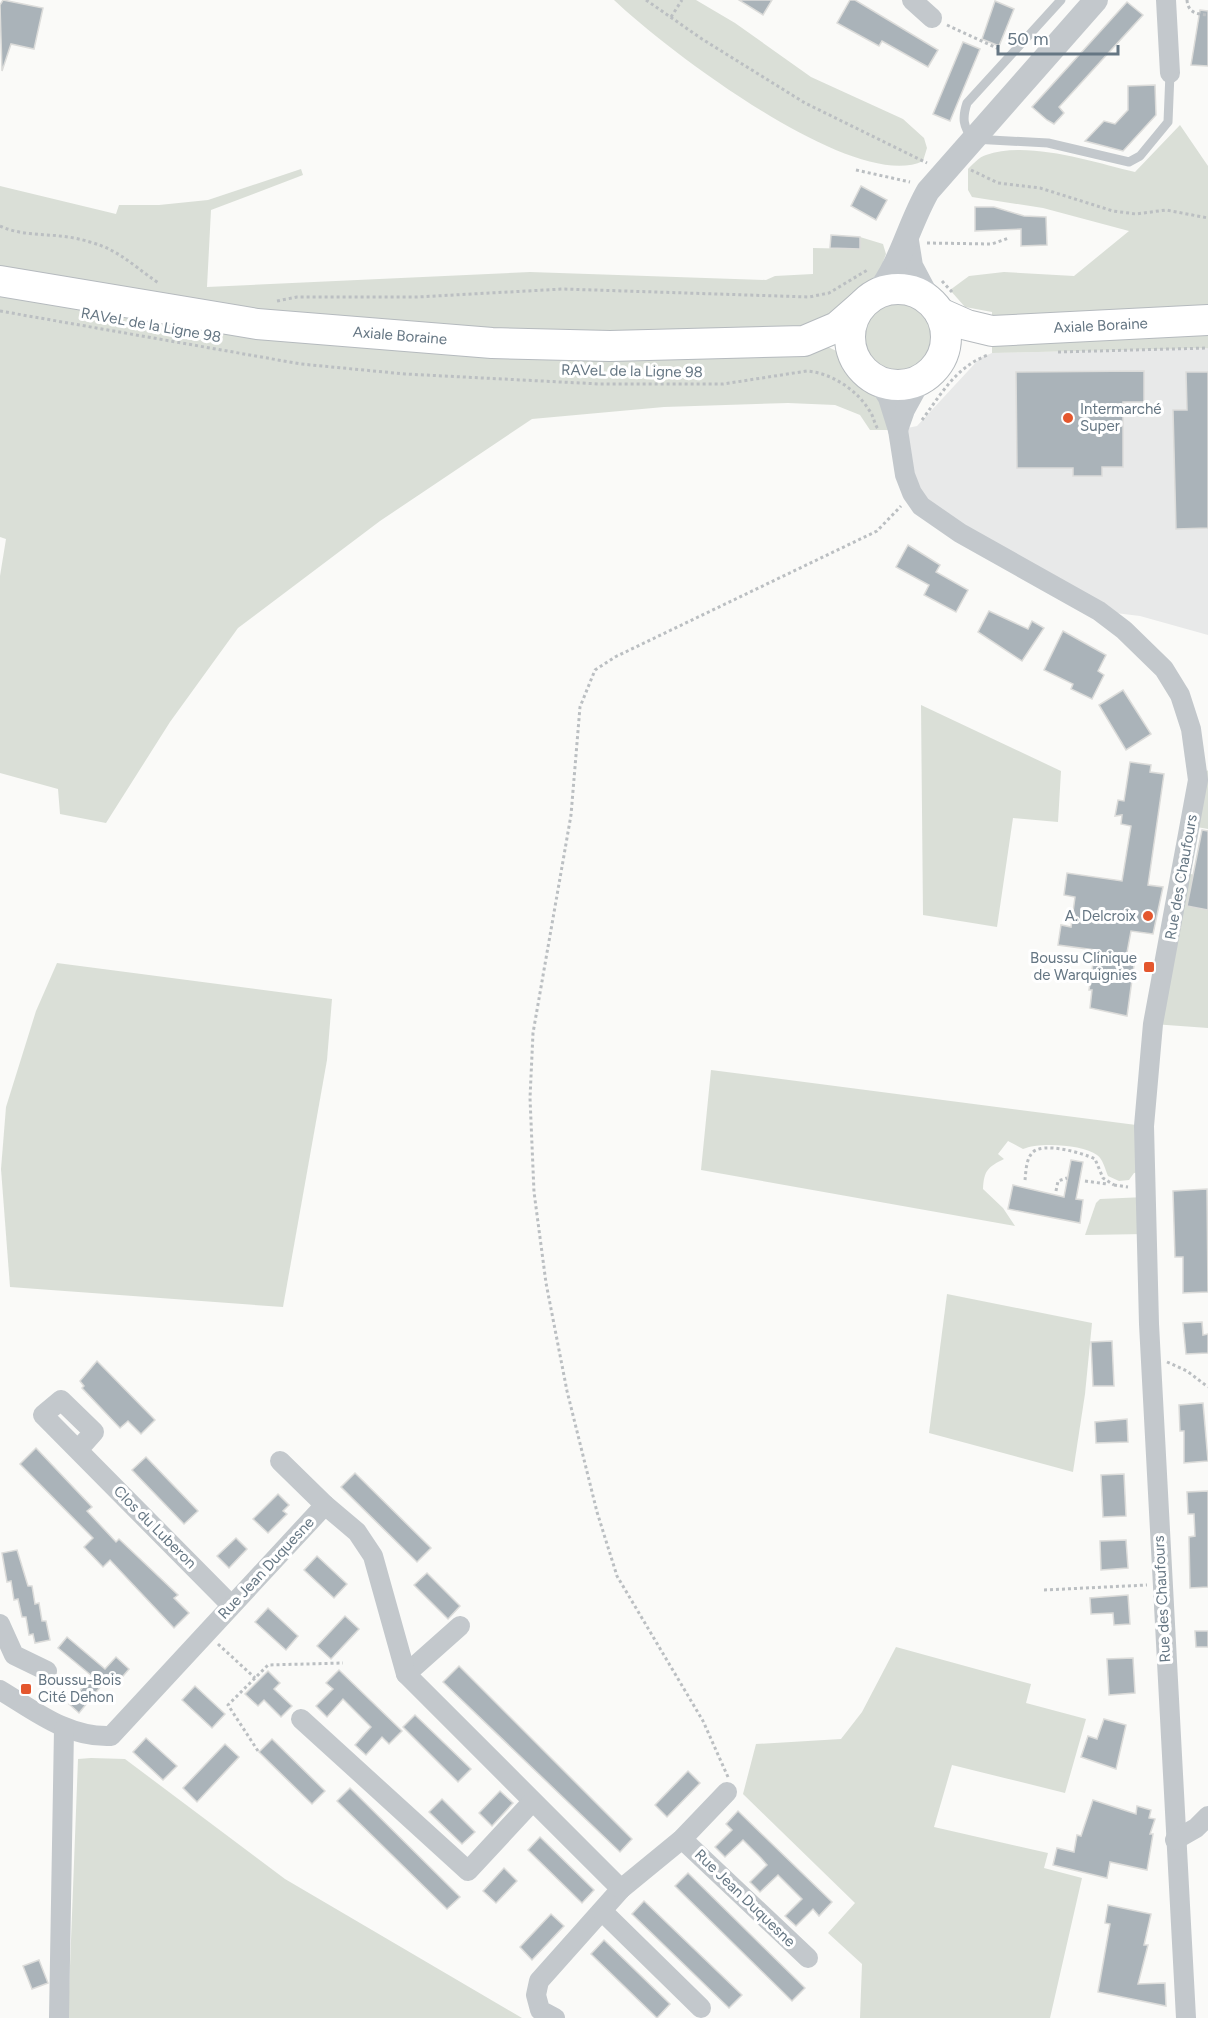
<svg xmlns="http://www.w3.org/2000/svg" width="1208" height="2018" font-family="Figtree,sans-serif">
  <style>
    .built { fill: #e8e9e9 }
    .green { fill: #dadfd7 }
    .building { fill: #aab3b9; stroke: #dcdcda; stroke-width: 1.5 }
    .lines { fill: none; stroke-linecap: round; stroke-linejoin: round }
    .primary-casing { stroke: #b5babe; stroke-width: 32 }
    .path { stroke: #bbbfc2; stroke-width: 3; stroke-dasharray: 3 3; stroke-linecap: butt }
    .service { stroke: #c3c8cc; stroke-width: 9 }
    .minor { stroke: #c3c8cc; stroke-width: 20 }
    .tertiary { stroke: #c3c8cc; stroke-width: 24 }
    .primary { stroke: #fff; stroke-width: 30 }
    .poi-dot { fill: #e4572e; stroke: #fff; stroke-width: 2 }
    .labels { text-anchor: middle; stroke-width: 6; stroke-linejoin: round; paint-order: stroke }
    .street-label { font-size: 15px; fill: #657683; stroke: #fff }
    .poi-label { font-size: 15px; fill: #657683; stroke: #fff; text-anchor: start }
  </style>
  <rect width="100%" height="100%" fill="#fafaf8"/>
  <polygon class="built" points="1208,348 1208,635 1140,616 1099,611 921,506 898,430 917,426 980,358 992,353"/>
  <g class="green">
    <path d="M614 0H696L735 23 811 77 903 119 924 138 927 148 923 161C855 194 664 48 614 0Z"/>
    <path d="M1180 125 1208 166V348L992 353V312L965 307 950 290 969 276 1004 272 1074 276 1129 231 1043 208 972 197 968 190V169C973 164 979 157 986 155 1028 140 1093 162 1135 172Z"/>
    <path d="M301 169 303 175 211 210 207 287 530 272 766 280 775 276 813 274V248L859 249 860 237 883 244 886 254 883 262 902 255 828 347C873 367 879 387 898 430H870L860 415 835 405 788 403 664 407 532 419 380 521 238 628 170 722 106 823 60 814 58 789 0 773V576L6 539 0 537V186L116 214 119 205H159L208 200Z"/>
    <circle cx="900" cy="337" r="36"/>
    <polygon points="921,705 1061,771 1058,822 1013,818 997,927 923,915"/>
    <polygon points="1208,770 1208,829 1191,826 1198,780"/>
    <polygon points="1182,872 1208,878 1208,1028 1153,1024"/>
    <polygon points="57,963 332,999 327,1060 283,1307 10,1287 1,1169 6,1107 36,1011"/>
    <path d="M711 1070 1144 1126V1172L1134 1173 1129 1180 1119 1181 1108 1176C1105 1169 1103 1159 1097 1155 1083 1144 1038 1142 1023 1149L1008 1141 998 1154 1004 1159C988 1167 984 1170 983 1189L1003 1208 1015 1226 701 1170Z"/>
    <polygon points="1145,1197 1146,1234 1085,1235 1096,1203 1100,1199"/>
    <polygon points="947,1294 1092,1323 1085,1394 1073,1472 929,1433"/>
    <polygon points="896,1647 1031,1684 1026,1703 1086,1719 1065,1793 952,1765 934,1827 1048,1853 1044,1868 1082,1878 1050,2018 860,2018 862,1964 828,1933 855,1903 743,1794 756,1744 841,1739 862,1712"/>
    <polygon points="91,1758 125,1759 285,1879 522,2018 68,2018 78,1759"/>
  </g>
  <g class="building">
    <polygon points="3,0 43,8 34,49 11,44 2,71 0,5"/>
    <polygon points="739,0 772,0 763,15"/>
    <polygon points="850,0 855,0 938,50 928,67 882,41 879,46 837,23"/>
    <polygon points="995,1 1014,9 999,46 982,39"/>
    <polygon points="1127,2 1143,15 1059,107 1064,113 1054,124 1047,120 1032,107"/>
    <polygon points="1200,10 1208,11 1208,66 1191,65"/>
    <polygon points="963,42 980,49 950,121 933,114"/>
    <polygon points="1155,85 1156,115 1123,151 1085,141 1104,121 1115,124 1128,110 1128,86"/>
    <polygon points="861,186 887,200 876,220 851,206"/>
    <polygon points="975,207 994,207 1024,216 1046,217 1047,245 1021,246 1021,229 975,231"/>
    <polygon points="831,235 860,237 860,249 830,248"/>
    <polygon points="1144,371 1144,402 1123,402 1123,467 1102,467 1102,476 1073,476 1073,468 1017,468 1016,372"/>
    <polygon points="1186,372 1208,372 1208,528 1176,529 1173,410 1187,410"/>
    <polygon points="908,545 940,565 936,572 968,590 956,612 924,595 929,585 896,567"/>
    <polygon points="989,611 1028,629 1032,621 1044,628 1022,661 978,632"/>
    <polygon points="1063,631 1106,655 1098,671 1104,675 1092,699 1071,689 1073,684 1044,670"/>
    <polygon points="1123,690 1151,734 1126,750 1099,705"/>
    <polygon points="1130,762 1151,765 1150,772 1164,774 1148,885 1163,887 1153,934 1131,931 1125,963 1134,965 1127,1016 1090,1008 1092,990 1089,990 1095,950 1058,945 1061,925 1071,927 1075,897 1064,895 1067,873 1122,881 1131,826 1121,824 1122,815 1115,816 1118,800 1124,801"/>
    <polygon points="1202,830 1208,831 1208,910 1187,906"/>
    <polygon points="1071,1160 1083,1162 1076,1199 1083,1200 1080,1223 1008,1209 1013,1185 1064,1197"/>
    <polygon points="1207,1189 1208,1292 1183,1293 1183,1257 1175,1257 1173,1191"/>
    <polygon points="1202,1322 1203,1335 1208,1334 1208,1353 1186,1354 1183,1323"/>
    <polygon points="1112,1341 1114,1386 1093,1386 1091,1342"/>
    <polygon points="97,1361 155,1420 141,1434 128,1421 120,1428 82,1388 84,1386 80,1381"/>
    <polygon points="1203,1403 1208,1461 1184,1463 1184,1431 1180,1431 1179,1405"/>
    <polygon points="1127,1419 1128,1442 1096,1443 1095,1422"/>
    <polygon points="36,1448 92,1507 87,1511 116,1542 119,1539 178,1595 174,1598 189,1613 174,1628 110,1560 103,1567 84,1547 93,1538 20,1464"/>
    <polygon points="146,1457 198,1511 184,1524 132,1470"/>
    <polygon points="355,1473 431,1548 417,1562 341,1487"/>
    <polygon points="1124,1474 1126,1516 1103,1517 1101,1475"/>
    <polygon points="1208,1491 1208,1587 1190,1588 1189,1537 1195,1536 1194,1514 1188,1514 1187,1492"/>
    <polygon points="278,1494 289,1505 283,1511 287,1514 268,1533 253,1519"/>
    <polygon points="236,1538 247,1549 229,1568 217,1556"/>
    <polygon points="1126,1540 1128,1568 1101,1570 1100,1541"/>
    <polygon points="17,1550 28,1586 32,1586 35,1604 39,1603 42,1621 46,1621 50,1640 35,1643 33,1634 29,1635 26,1617 22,1617 18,1599 14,1600 11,1581 7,1582 2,1553"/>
    <polygon points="317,1556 347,1584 334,1598 304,1570"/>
    <polygon points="427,1573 460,1606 448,1619 414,1585"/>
    <polygon points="1128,1595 1130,1624 1114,1625 1113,1613 1091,1614 1090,1598"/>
    <polygon points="268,1608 298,1636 286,1650 255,1622"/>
    <polygon points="345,1616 359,1629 331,1659 317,1646"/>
    <polygon points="1195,1631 1208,1631 1208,1647 1196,1647"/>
    <polygon points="67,1637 105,1669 116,1657 129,1669 118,1682 110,1675 79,1713 69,1704 92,1676 58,1648"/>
    <polygon points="1133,1658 1135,1693 1109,1695 1107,1659"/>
    <polygon points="459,1666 632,1839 620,1852 443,1682"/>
    <polygon points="339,1670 402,1731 389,1744 382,1737 366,1755 355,1745 371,1727 343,1699 327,1717 316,1706 333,1689 326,1683"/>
    <polygon points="268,1671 280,1683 274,1689 292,1706 281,1717 264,1700 258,1706 245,1694"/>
    <polygon points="195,1686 225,1714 212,1728 182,1700"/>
    <polygon points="415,1715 471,1769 458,1782 403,1727"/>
    <polygon points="1104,1719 1126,1725 1116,1769 1081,1757 1088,1736 1097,1739"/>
    <polygon points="146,1738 177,1766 163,1780 133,1752"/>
    <polygon points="272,1739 325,1791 312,1804 259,1752"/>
    <polygon points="225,1744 239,1757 197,1802 183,1788"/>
    <polygon points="688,1771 700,1783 667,1817 655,1805"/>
    <polygon points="350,1788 460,1897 447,1909 337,1801"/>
    <polygon points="500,1791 513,1803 492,1826 479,1813"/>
    <polygon points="442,1799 475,1832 462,1844 429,1812"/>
    <polygon points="1093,1800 1136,1814 1137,1806 1151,1810 1149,1818 1155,1819 1150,1834 1153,1834 1147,1870 1110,1862 1107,1878 1053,1865 1057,1848 1074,1852 1077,1835 1081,1836"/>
    <polygon points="738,1811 832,1902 819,1916 813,1909 796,1926 785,1916 802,1899 778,1875 760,1892 750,1882 767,1865 761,1858 743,1840 725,1857 715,1847 732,1830 726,1824"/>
    <polygon points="540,1837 594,1890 582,1903 528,1850"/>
    <polygon points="504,1868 517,1881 496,1903 483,1891"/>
    <polygon points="688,1873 805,1988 792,2001 675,1886"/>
    <polygon points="644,1901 742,1995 729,2008 632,1914"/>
    <polygon points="1108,1905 1151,1914 1144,1945 1148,1945 1138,1984 1165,1983 1166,2006 1098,1992 1110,1924 1105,1923"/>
    <polygon points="551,1914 564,1926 532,1960 520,1947"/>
    <polygon points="604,1940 670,2004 657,2018 591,1954"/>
    <polygon points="39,1960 48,1983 32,1989 23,1966"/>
  </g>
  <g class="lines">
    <defs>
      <g id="primary">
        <path id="s1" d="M0 281 257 324 492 343 610 346 804 341 837 327 861 306"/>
        <circle cx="898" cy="337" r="48"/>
        <path id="s2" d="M940 313 967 325 992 331 1208 320"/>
      </g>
    </defs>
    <use href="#primary" class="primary-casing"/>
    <g class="path">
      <polyline points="646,0 702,39 805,103 927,163"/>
      <path d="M1187 0C1188 13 1197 14 1208 15"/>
      <polyline points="671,17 682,0"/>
      <polyline points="947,25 1001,50"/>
      <polyline points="856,170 910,182"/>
      <polyline points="971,170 998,183 1040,188 1113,211 1136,214 1166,210 1208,218"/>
      <path d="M0 226C24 237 49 233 74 238 118 247 126 261 160 284"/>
      <polyline points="927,243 992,244 1009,238"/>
      <polyline points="942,281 952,292"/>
      <polyline points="277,301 297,297 417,297 563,289 809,297 829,293 869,269"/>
      <path d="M0 311 301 364 405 374 600 384H723L807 371C831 373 856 389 869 410 874 416 874 425 879 430"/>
      <polyline points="1058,352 1208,348"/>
      <path d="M922 420C941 394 957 366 988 355"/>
      <path d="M1025 1180C1026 1171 1026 1160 1032 1153 1042 1141 1083 1153 1095 1159L1103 1178 1114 1185"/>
      <polyline points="1085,1181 1107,1184"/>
      <polyline points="1114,1185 1128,1187"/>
      <polyline points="1056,1191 1058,1181 1067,1178"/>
      <polyline points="1167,1362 1187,1371 1208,1387"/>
      <polyline points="1044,1590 1147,1585"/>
      <polyline points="218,1644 255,1678"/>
      <polyline points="258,1751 228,1705 268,1665 343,1663"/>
      <polyline points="728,1777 703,1721 617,1576 597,1512 567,1391 546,1283 534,1192 530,1098 533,1033 571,815 580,707 595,670 615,657 877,531 901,506"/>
    </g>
    <path class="service" d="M1061 0 967 103C962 118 963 127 973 139L1048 143 1129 162 1140 156 1168 122 1170 73"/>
    <g class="minor">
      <polyline points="912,0 932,18"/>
      <polyline points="1166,0 1170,73"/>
      <polyline points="876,379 888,398 898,430 905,475 912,493 921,506 960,533 1099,611 1124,630 1164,669 1180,695 1191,729 1198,780 1153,1024 1144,1126 1149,1324 1186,2018"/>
      <polyline points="898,430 905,410 922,379"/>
      <polyline points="78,1450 94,1432 61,1400 43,1415 231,1605"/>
      <polyline points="280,1461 325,1505"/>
      <polyline points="0,1624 14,1655 47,1671"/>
      <polyline points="406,1674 460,1626"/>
      <path d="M0 1690C35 1711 68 1738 111 1736L325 1505 357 1532 373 1556 406 1674 621 1889 539 1981 536 1995 540 2010 555 2018"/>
      <polyline points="301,1719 468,1871 532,1802"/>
      <polyline points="682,1839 808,1958"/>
      <polyline points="1175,1840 1196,1828 1208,1816"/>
      <polyline points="621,1889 682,1839 727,1792"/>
      <polyline points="602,1911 701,2008"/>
      <polyline points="59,2018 64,1729"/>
    </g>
    <g class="tertiary">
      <polyline points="907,241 911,266 929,300"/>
      <path d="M877 294C902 261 908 226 928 191L1096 0"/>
    </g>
    <use href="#primary" class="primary"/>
  </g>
  <g class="poi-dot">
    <circle cx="1068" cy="418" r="6"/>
    <circle cx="1148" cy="916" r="6"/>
    <rect x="1143" y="961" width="12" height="12" rx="3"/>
    <rect x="20" y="1683" width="12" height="12" rx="3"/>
  </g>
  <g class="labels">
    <g class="street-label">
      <text transform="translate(151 325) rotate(10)" y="5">RAVeL de la Ligne 98</text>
      <text dy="5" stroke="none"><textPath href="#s2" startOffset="164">Axiale Boraine</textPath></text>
      <text dy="5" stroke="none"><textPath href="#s1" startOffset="404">Axiale Boraine</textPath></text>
      <text transform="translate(632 371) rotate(1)" y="5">RAVeL de la Ligne 98</text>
      <text transform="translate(1181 877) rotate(-80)" y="5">Rue des Chaufours</text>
      <text transform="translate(155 1527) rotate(45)" y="5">Clos du Luberon</text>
      <text transform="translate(266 1568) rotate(-47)" y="5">Rue Jean Duquesne</text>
      <text transform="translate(1162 1599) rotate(-93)" y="5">Rue des Chaufours</text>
      <text transform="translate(745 1898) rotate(44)" y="5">Rue Jean Duquesne</text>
    </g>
    <g class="poi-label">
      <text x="1080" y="414">Intermarché<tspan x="1080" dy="17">Super</tspan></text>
      <text x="1136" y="921" text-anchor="end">A. Delcroix</text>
      <text x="1137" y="963" text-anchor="end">Boussu Clinique<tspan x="1137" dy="17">de Warquignies</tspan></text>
      <text x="38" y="1685">Boussu-Bois<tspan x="38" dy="17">Cité Dehon</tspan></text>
    </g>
  </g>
  <path d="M998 45v9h120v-9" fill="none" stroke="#657683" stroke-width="3"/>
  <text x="1007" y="45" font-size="18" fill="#657683" stroke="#ffffff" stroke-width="4.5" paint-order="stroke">50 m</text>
</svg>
